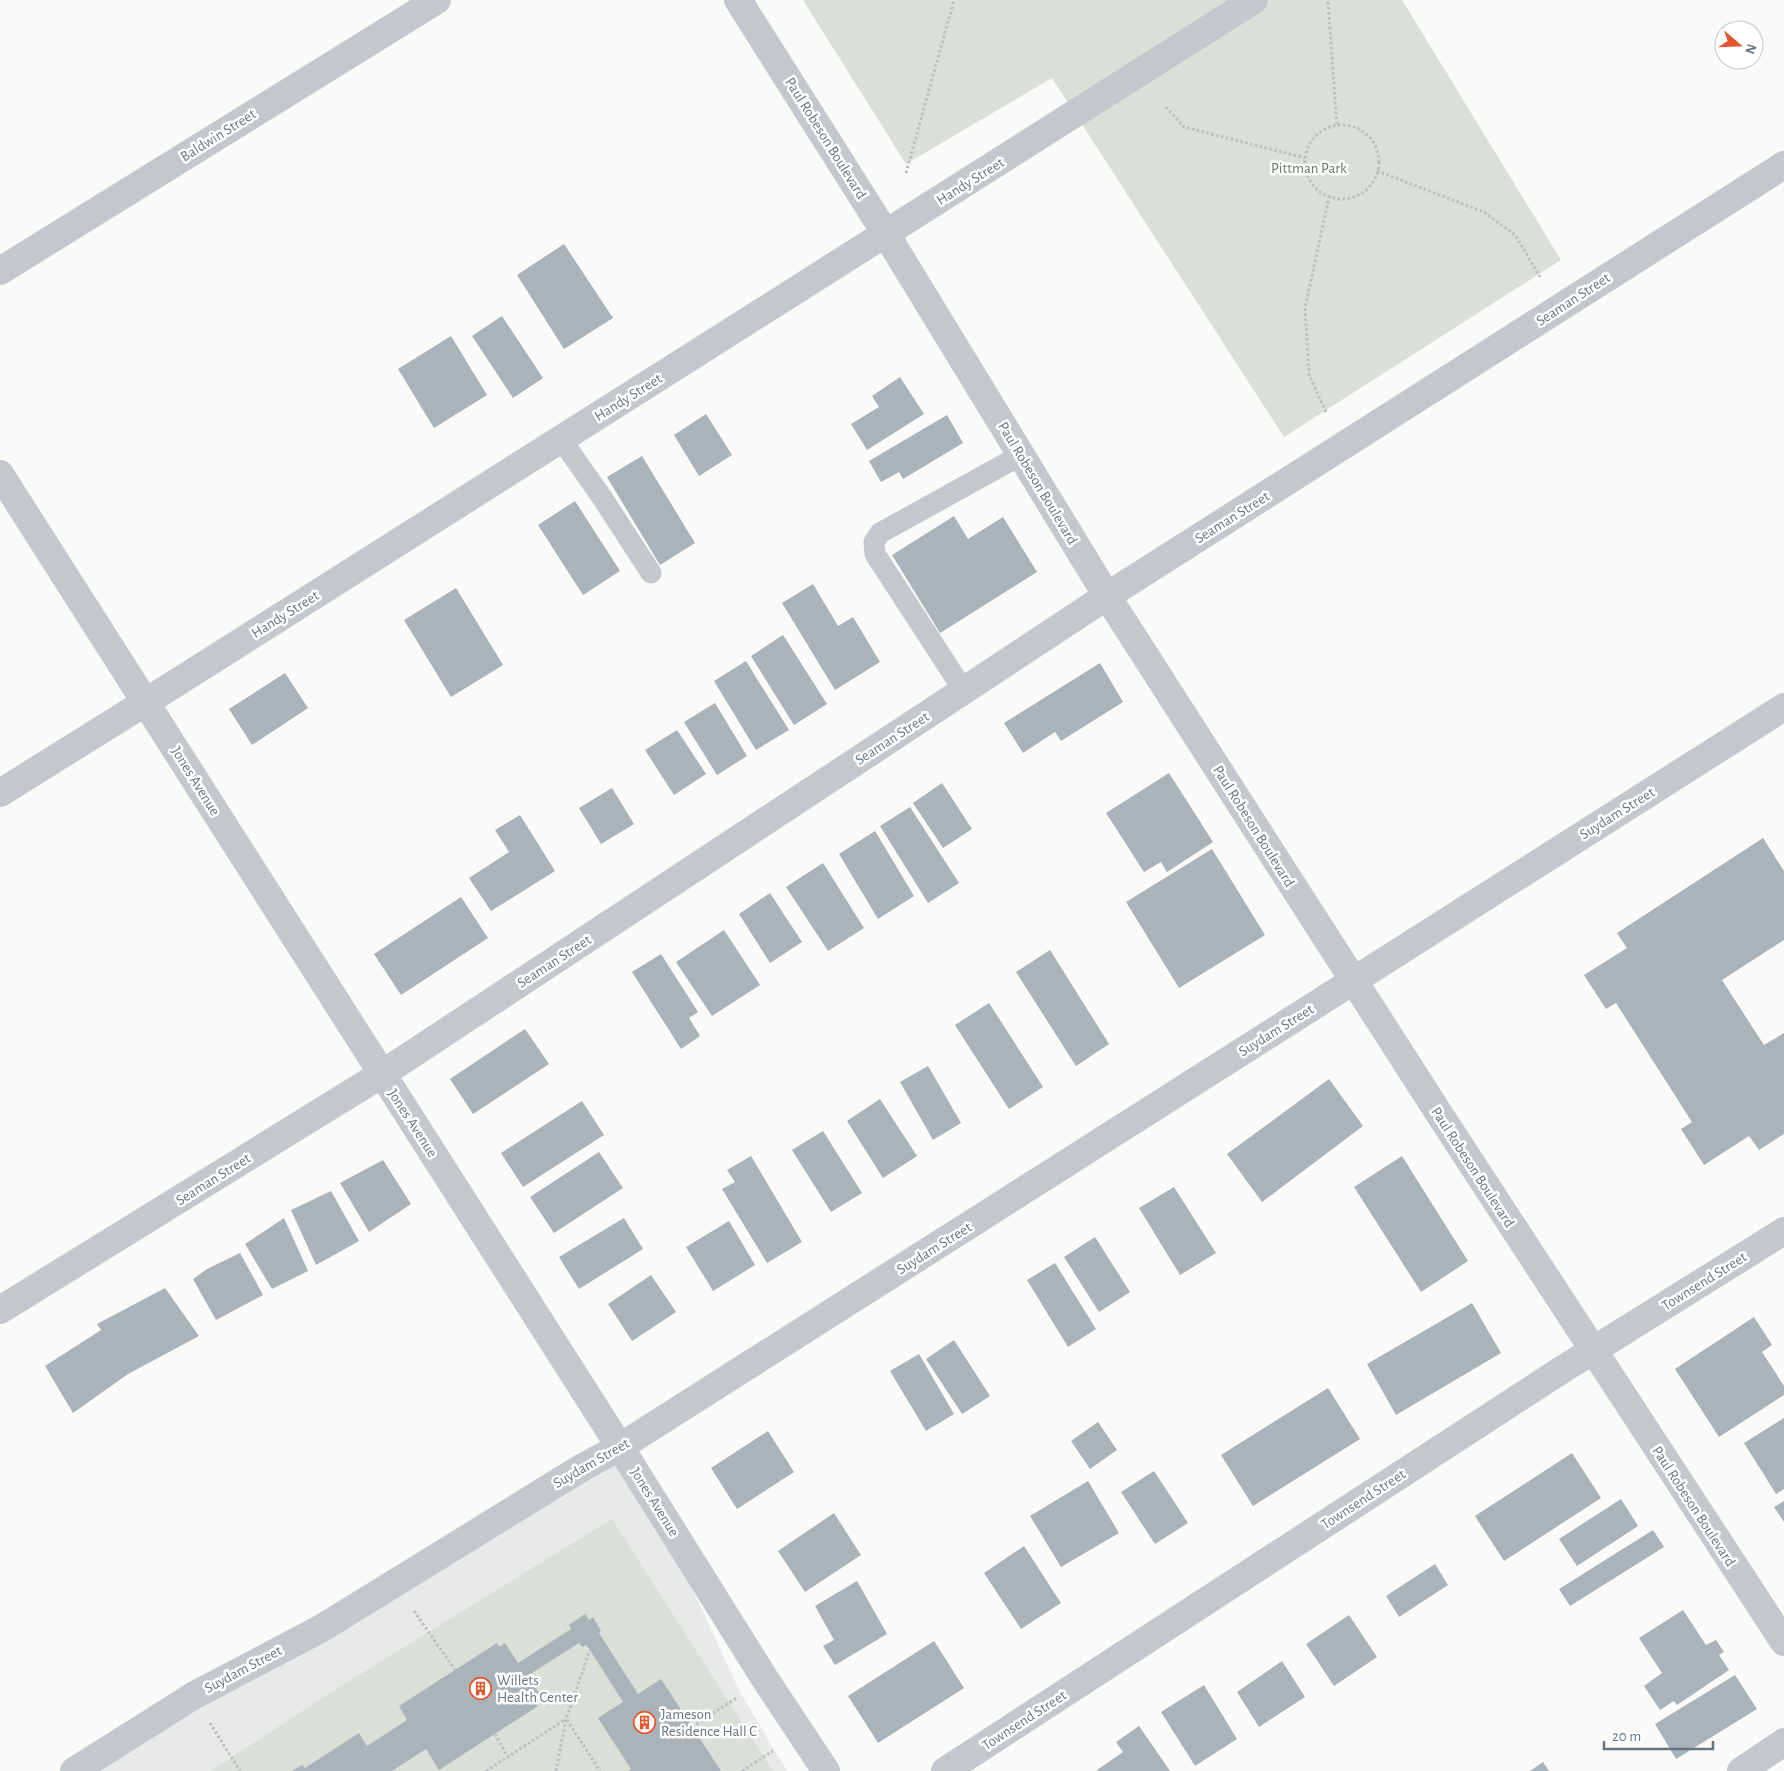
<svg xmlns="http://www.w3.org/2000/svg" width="1784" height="1771" font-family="'Alegreya Sans',sans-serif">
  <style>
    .built { fill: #e8e9e9 }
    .green { fill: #dadfd7 }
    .building { fill: #aab3b9 }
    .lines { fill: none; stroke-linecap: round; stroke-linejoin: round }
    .path { stroke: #bbbfc2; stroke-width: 3; stroke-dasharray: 2.5 2.5; stroke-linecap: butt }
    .service { stroke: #c3c8cc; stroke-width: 21 }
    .minor { stroke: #c3c8cc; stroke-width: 28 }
    .tertiary { stroke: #c3c8cc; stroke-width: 28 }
    .labels { text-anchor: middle; stroke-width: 5; stroke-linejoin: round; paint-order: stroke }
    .street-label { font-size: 15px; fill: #657683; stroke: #fff }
    .park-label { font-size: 15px; fill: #687a64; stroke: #fff }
    .poi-label { font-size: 15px; fill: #657683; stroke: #fff; text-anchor: start }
  </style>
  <rect width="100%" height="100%" fill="#fafaf8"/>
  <polygon class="built" points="620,1447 647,1490 740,1692 787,1771 85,1771"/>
  <g class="green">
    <polygon points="803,0 1402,0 1561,260 1284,437 1052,78 906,164"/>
    <polygon points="612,1519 773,1771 211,1771 333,1691"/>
  </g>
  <g class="building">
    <polygon points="564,244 613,318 564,349 517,275"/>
    <polygon points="502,316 543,378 513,398 472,336"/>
    <polygon points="451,336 487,395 434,428 398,369"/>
    <polygon points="900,377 924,414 867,450 851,424 879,407 872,396"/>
    <polygon points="706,414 732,455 699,476 674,435"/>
    <polygon points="947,415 963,443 903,479 899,472 881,482 869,461"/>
    <polygon points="642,456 695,543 660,565 607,477"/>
    <polygon points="575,501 620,571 583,595 538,525"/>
    <polygon points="954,516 968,539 1003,517 1037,572 940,633 892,555"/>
    <polygon points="813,584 838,626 853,617 880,662 835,690 782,603"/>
    <polygon points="456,588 503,665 451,697 404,620"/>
    <polygon points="783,635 827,704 794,725 751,656"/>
    <polygon points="746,661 789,730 756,750 714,681"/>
    <polygon points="1100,663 1123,702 1061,741 1055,732 1023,753 1004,723"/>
    <polygon points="285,673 308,708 252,745 229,709"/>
    <polygon points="715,703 747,756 717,775 684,722"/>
    <polygon points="677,730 706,774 674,795 645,750"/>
    <polygon points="1169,773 1213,842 1167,872 1161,862 1144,872 1106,813"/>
    <polygon points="942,783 972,829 943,848 913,803"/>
    <polygon points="612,788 634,824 601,844 579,808"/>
    <polygon points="910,807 959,883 928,903 880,826"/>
    <polygon points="520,815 555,871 491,911 469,878 509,852 495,830"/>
    <polygon points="875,831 914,896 878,919 839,854"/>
    <polygon points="1763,838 1784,871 1784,940 1722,980 1764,1045 1784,1033 1784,1134 1759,1150 1749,1136 1704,1165 1681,1129 1692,1122 1616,1003 1606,1009 1584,975 1627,948 1617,933"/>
    <polygon points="1212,849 1265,935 1179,988 1126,902"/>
    <polygon points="823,863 864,928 828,951 786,887"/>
    <polygon points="770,893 802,942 770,963 739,914"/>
    <polygon points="461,897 488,938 401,995 374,954"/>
    <polygon points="724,930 760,985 712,1016 676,962"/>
    <polygon points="1050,950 1109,1044 1076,1066 1016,972"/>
    <polygon points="661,954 698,1012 689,1018 700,1036 681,1049 632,972"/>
    <polygon points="989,1003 1043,1087 1009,1109 955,1025"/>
    <polygon points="525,1029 549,1064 473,1114 450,1079"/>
    <polygon points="928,1066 961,1123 933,1140 900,1082"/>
    <polygon points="1329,1079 1363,1126 1262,1202 1227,1154"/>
    <polygon points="880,1099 917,1156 883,1178 847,1121"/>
    <polygon points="582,1101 604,1135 523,1187 501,1153"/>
    <polygon points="823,1131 862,1193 831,1212 792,1150"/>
    <polygon points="599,1152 623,1188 554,1233 530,1197"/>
    <polygon points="751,1156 802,1242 767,1263 722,1189 735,1182 727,1170"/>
    <polygon points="1402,1156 1468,1261 1421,1292 1354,1187"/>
    <polygon points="383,1160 411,1204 369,1232 340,1183"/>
    <polygon points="1174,1187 1216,1253 1180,1275 1139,1208"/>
    <polygon points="331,1191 359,1241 316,1265 291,1210"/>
    <polygon points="284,1218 308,1271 272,1289 245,1244"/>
    <polygon points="624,1218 643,1249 579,1289 559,1257"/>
    <polygon points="729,1221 755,1265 713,1291 686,1247"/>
    <polygon points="1095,1237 1130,1292 1099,1312 1064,1257"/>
    <polygon points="240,1253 263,1295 216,1320 193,1279 207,1269"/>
    <polygon points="1055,1263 1096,1329 1068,1347 1027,1280"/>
    <polygon points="651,1275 676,1312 632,1341 608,1304"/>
    <polygon points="165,1288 199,1336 128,1374 73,1413 45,1366 101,1330 97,1324"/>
    <polygon points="1472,1303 1501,1353 1396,1415 1367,1364"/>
    <polygon points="1754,1317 1772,1345 1762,1352 1784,1386 1784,1395 1719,1437 1675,1369"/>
    <polygon points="954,1340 990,1396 962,1414 926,1359"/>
    <polygon points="919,1354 954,1414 926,1431 890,1371"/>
    <polygon points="1328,1388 1360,1439 1253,1506 1221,1455"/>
    <polygon points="1784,1418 1784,1489 1776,1494 1744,1443"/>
    <polygon points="1098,1422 1117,1450 1090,1469 1071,1441"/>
    <polygon points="768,1431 794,1472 737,1509 711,1468"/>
    <polygon points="1572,1453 1601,1498 1504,1561 1475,1516"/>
    <polygon points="1154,1471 1188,1523 1155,1544 1121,1492"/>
    <polygon points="1088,1481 1119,1533 1061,1567 1030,1516"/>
    <polygon points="1621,1499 1638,1526 1577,1566 1559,1539"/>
    <polygon points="1784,1501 1784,1522 1774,1507"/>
    <polygon points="834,1513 861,1555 805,1592 778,1551"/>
    <polygon points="1653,1530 1664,1547 1570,1606 1559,1589"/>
    <polygon points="1024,1546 1061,1603 1021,1629 984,1573"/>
    <polygon points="1435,1564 1448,1585 1399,1617 1386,1596"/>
    <polygon points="857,1581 887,1634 835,1665 823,1646 834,1640 815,1606"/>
    <polygon points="1683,1610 1706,1645 1716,1640 1724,1652 1719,1655 1729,1670 1677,1705 1674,1701 1660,1710 1644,1686 1662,1673 1639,1638"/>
    <polygon points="585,1614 589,1620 593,1617 601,1631 599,1633 638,1694 661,1679 721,1771 628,1771 631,1769 598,1718 623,1702 590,1650 586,1645 582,1647 579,1643 527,1676 539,1693 532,1697 538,1706 439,1770 426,1749 392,1771 292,1771 302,1765 305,1768 359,1733 367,1746 407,1720 399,1706 497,1643 500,1647 505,1643 518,1663 571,1629 569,1625"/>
    <polygon points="1349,1615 1377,1657 1334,1686 1306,1644"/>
    <polygon points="934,1641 964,1688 878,1743 848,1696"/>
    <polygon points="1282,1661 1305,1697 1259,1727 1237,1692"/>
    <polygon points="1735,1675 1757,1709 1676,1759 1655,1724"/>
    <polygon points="1204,1685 1237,1739 1195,1766 1161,1712"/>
    <polygon points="1139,1726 1170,1771 1098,1771 1097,1770 1123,1752 1116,1742"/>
    <polygon points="1543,1762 1549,1771 1530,1771"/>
  </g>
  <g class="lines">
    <g class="path">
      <polyline points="1328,2 1337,126"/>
      <polyline points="1166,107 1184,127 1305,158"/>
      <circle cx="1342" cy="162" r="37"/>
      <polyline points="1377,171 1484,212 1516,236 1540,277"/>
      <polyline points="906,173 954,0"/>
      <polyline points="1326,412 1309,375 1305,308 1329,197"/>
      <polyline points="414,1611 455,1670"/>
      <polyline points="567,1720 600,1771"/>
      <polyline points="210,1723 240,1771"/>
      <polyline points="692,1727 738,1697"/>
      <polyline points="495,1734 508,1757"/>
      <polyline points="486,1771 566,1719"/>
      <polyline points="556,1771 566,1719 590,1650"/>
      <polyline points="742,1771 773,1751"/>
    </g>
    <g class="service">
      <polyline points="561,439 603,499 651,573"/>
      <polyline points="964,691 875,554 874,542 880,533 1021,455"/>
    </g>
    <g class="minor">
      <polyline points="0,271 437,0"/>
      <polyline points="0,474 620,1447 765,1679 826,1771"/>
      <polyline points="0,793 146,702 1254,0"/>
      <polyline points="0,1310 382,1074 1107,596 1784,165"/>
      <polyline points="74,1771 193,1696 322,1628 583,1467 620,1447 1353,981"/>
      <polyline points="945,1771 1560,1371 1784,1231"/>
      <polyline points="1741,1771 1784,1742"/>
    </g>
    <g class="tertiary">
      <polyline points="738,0 886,234 1107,596 1438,1112 1784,1642"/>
      <polyline points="1353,981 1784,707"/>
    </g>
  </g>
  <defs>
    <symbol id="building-ring" viewBox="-11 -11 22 22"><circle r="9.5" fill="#fff" stroke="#e4572e" stroke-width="1.5"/><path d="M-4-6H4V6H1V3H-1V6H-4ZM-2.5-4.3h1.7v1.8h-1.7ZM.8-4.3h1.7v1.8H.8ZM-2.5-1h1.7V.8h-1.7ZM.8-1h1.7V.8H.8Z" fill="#e4572e"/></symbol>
  </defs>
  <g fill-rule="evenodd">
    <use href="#building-ring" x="468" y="1676" width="25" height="25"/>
    <use href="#building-ring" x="632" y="1710" width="25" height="25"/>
  </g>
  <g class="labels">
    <g class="street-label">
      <text transform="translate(218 135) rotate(-32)" y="5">Baldwin Street</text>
      <text transform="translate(826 138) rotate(58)" y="5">Paul Robeson Boulevard</text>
      <text transform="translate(970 181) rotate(-32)" y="5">Handy Street</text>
      <text transform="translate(1573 299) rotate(-33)" y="5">Seaman Street</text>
      <text transform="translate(628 397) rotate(-32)" y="5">Handy Street</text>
      <text transform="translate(1038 483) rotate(59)" y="5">Paul Robeson Boulevard</text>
      <text transform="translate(1232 517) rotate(-32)" y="5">Seaman Street</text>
      <text transform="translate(285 614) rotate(-32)" y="5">Handy Street</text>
      <text transform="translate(892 738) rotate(-33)" y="5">Seaman Street</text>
      <text transform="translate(196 781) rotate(58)" y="5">Jones Avenue</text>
      <text transform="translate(1617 813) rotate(-32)" y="5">Suydam Street</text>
      <text transform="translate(1254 826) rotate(58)" y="5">Paul Robeson Boulevard</text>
      <text transform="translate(554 961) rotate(-33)" y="5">Seaman Street</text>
      <text transform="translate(1276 1030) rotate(-32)" y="5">Suydam Street</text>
      <text transform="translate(413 1123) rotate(57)" y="5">Jones Avenue</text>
      <text transform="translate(1473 1167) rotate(57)" y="5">Paul Robeson Boulevard</text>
      <text transform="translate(213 1179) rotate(-32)" y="5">Seaman Street</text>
      <text transform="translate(934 1248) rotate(-32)" y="5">Suydam Street</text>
      <text transform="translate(1704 1281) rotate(-32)" y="5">Townsend Street</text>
      <text transform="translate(591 1463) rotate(-30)" y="5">Suydam Street</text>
      <text transform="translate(1363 1499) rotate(-33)" y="5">Townsend Street</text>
      <text transform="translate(655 1502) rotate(58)" y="5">Jones Avenue</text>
      <text transform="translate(1694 1506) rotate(57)" y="5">Paul Robeson Boulevard</text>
      <text transform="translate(243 1669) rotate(-28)" y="5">Suydam Street</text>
      <text transform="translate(1024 1720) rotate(-33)" y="5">Townsend Street</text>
    </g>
    <g class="park-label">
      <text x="1309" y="173">Pittman Park</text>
    </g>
    <g class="poi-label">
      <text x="497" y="1685">Willets<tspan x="497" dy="17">Health Center</tspan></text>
      <text x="661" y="1719">Jameson<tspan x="661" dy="17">Residence Hall C</tspan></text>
    </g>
  </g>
  <g transform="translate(1739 45) rotate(109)"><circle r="24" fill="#ffffff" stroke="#c1c8cd"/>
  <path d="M0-4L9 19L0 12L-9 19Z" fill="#e4572e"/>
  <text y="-8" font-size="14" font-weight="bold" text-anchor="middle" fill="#657683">N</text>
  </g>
  <path d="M1604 1741v8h109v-8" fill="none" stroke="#657683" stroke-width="2.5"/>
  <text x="1612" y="1741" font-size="15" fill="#657683" stroke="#ffffff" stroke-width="4" paint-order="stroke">20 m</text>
</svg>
